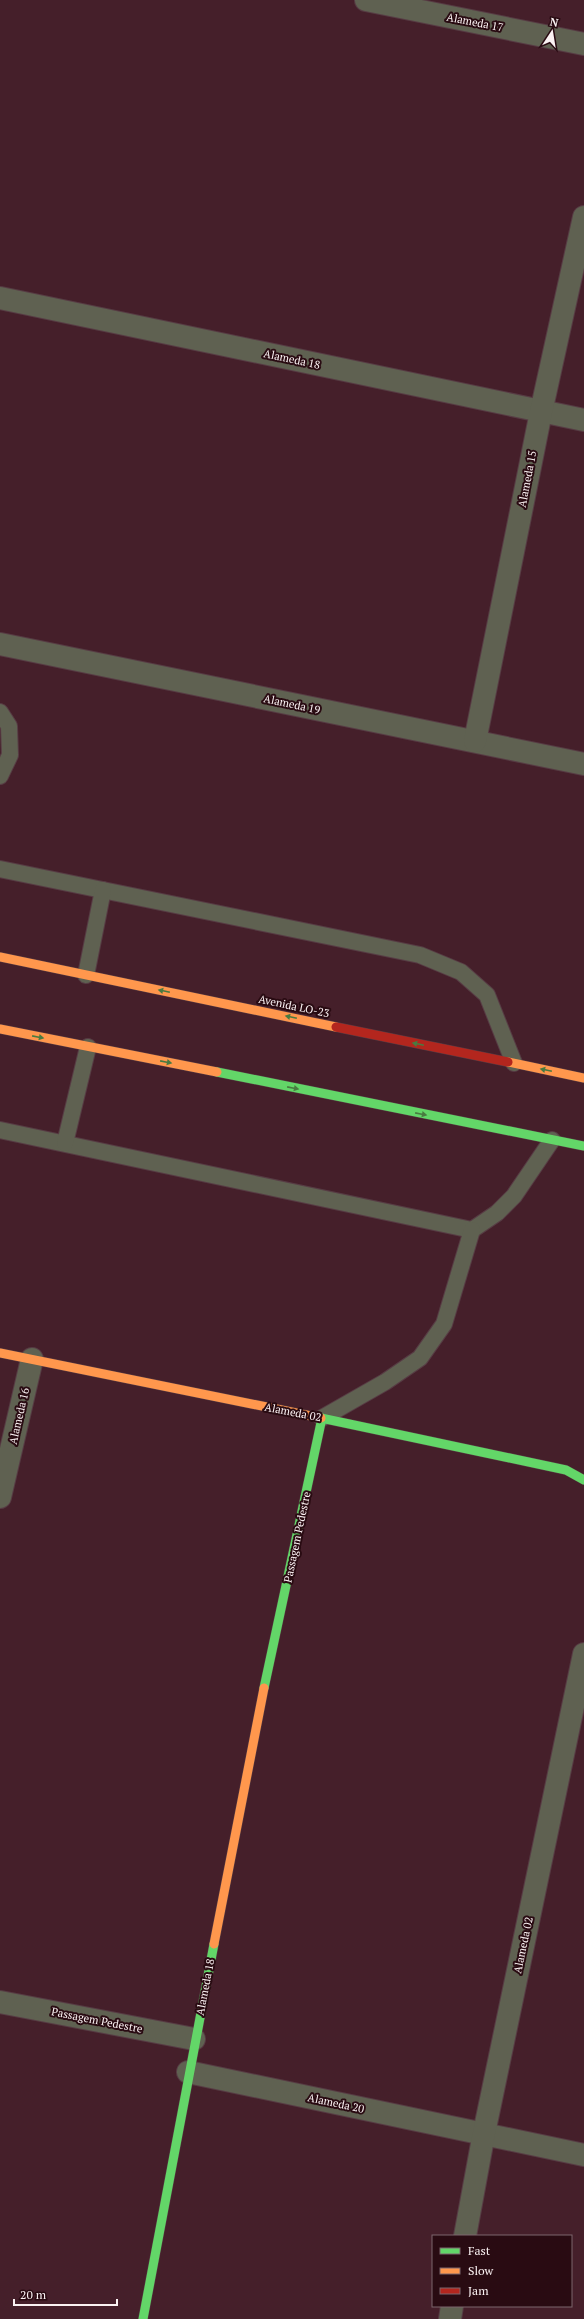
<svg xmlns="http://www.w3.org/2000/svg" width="584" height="2319" font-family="'PT Serif',serif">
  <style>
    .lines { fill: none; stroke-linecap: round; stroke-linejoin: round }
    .lane-casing { stroke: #573c44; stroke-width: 18 }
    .street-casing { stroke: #573c44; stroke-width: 24 }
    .fast-casing { stroke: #573c44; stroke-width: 10 }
    .slow-casing { stroke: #573c44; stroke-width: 10 }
    .jam-casing { stroke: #573c44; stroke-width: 10 }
    .lane { stroke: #5f6151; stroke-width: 16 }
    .street { stroke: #5f6151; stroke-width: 22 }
    .fast { stroke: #63d668; stroke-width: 9 }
    .slow { stroke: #ff974d; stroke-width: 9 }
    .jam { stroke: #b3261e; stroke-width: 9 }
    .oneway { fill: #497b41 }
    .labels { text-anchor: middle; stroke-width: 4; stroke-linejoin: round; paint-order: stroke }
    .street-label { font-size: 11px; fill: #fbf2f3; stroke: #290b12 }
  </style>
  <rect width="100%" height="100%" fill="#451f2a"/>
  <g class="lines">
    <defs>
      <g id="lane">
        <polyline points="0,712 9,726 10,755 0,776"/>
        <polyline points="0,869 420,955 461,972 487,995 514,1063"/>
        <polyline points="86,975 103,890"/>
        <polyline points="0,1130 472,1230 497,1213 514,1196 552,1140"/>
        <polyline points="65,1143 88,1047"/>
        <polyline points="322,1418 385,1382 420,1358 444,1324 472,1230"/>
      </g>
      <g id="street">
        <polyline points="366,0 584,44"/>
        <polyline points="0,298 584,420"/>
        <polyline points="0,644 584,764"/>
        <polyline points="475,741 541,412 584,217"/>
        <polyline points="0,1497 32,1359"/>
        <polyline points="0,2002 194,2039"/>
        <polyline points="188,2072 584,2155"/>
        <polyline points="465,2236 484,2133 584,1654"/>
        <polyline points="450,2319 452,2306"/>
      </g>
      <g id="fast">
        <polyline points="217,1072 584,1146"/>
        <polyline points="321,1418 566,1470 584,1480"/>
        <polyline points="264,1688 322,1418"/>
        <polyline points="143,2319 214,1944"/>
      </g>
      <g id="slow">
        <polyline points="0,957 336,1027"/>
        <polyline points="0,1029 217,1072"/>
        <polyline points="508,1062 584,1078"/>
        <polyline points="0,1353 321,1418"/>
        <polyline points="214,1944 264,1688"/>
      </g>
      <polyline id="jam" points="336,1027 508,1062"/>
    </defs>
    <use href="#lane" class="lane-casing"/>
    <use href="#street" class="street-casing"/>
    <use href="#fast" class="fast-casing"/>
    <use href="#slow" class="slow-casing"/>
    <use href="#jam" class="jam-casing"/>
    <use href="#lane" class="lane"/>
    <use href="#street" class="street"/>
    <use href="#fast" class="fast"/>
    <use href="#slow" class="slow"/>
    <use href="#jam" class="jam"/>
  </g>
  <defs><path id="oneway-solid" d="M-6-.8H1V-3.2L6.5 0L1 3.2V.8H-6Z"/></defs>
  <g class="oneway">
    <use href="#oneway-solid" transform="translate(164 991) rotate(-168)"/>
    <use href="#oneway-solid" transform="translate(291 1017) rotate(-168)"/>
    <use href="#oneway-solid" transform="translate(38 1037) rotate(11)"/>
    <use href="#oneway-solid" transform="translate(418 1044) rotate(-168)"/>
    <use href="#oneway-solid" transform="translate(166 1062) rotate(11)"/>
    <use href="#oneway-solid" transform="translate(546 1070) rotate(-168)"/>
    <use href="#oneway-solid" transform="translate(293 1088) rotate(11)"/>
    <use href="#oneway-solid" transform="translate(421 1114) rotate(11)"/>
  </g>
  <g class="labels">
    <g class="street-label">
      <text transform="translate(475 22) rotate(11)" y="4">Alameda 17</text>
      <text transform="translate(292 359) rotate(12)" y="4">Alameda 18</text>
      <text transform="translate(527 479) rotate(-79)" y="4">Alameda 15</text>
      <text transform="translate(292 704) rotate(12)" y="4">Alameda 19</text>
      <text transform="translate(294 1006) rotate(12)" y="4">Avenida LO-23</text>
      <text transform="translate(293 1412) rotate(11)" y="4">Alameda 02</text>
      <text transform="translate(19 1416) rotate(-77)" y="4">Alameda 16</text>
      <text transform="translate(297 1537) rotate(-78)" y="4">Passagem Pedestre</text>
      <text transform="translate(523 1945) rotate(-78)" y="4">Alameda 02</text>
      <text transform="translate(205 1987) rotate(-79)" y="4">Alameda 18</text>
      <text transform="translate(97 2020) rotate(11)" y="4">Passagem Pedestre</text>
      <text transform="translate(336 2103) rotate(12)" y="4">Alameda 20</text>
    </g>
  </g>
  <rect x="432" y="2235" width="140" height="72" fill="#290b12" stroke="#7d676c"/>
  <rect x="440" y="2248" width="20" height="6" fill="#63d668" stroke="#7d676c"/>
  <text x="468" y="2255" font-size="12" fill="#fbf2f3">Fast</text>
  <rect x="440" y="2268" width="20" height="6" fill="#ff974d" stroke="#7d676c"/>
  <text x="468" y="2275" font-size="12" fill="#fbf2f3">Slow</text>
  <rect x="440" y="2288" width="20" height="6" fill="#b3261e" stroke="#7d676c"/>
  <text x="468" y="2295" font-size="12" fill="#fbf2f3">Jam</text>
  <g transform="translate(552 32) rotate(12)" stroke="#290b12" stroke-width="3" paint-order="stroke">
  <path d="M0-3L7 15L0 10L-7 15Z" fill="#fbf2f3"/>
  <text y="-6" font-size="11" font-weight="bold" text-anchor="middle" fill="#fbf2f3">N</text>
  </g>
  <path d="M14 2299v6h103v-6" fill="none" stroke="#fbf2f3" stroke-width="2"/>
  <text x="20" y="2299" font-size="12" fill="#fbf2f3" stroke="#290b12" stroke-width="3" paint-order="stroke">20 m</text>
</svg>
